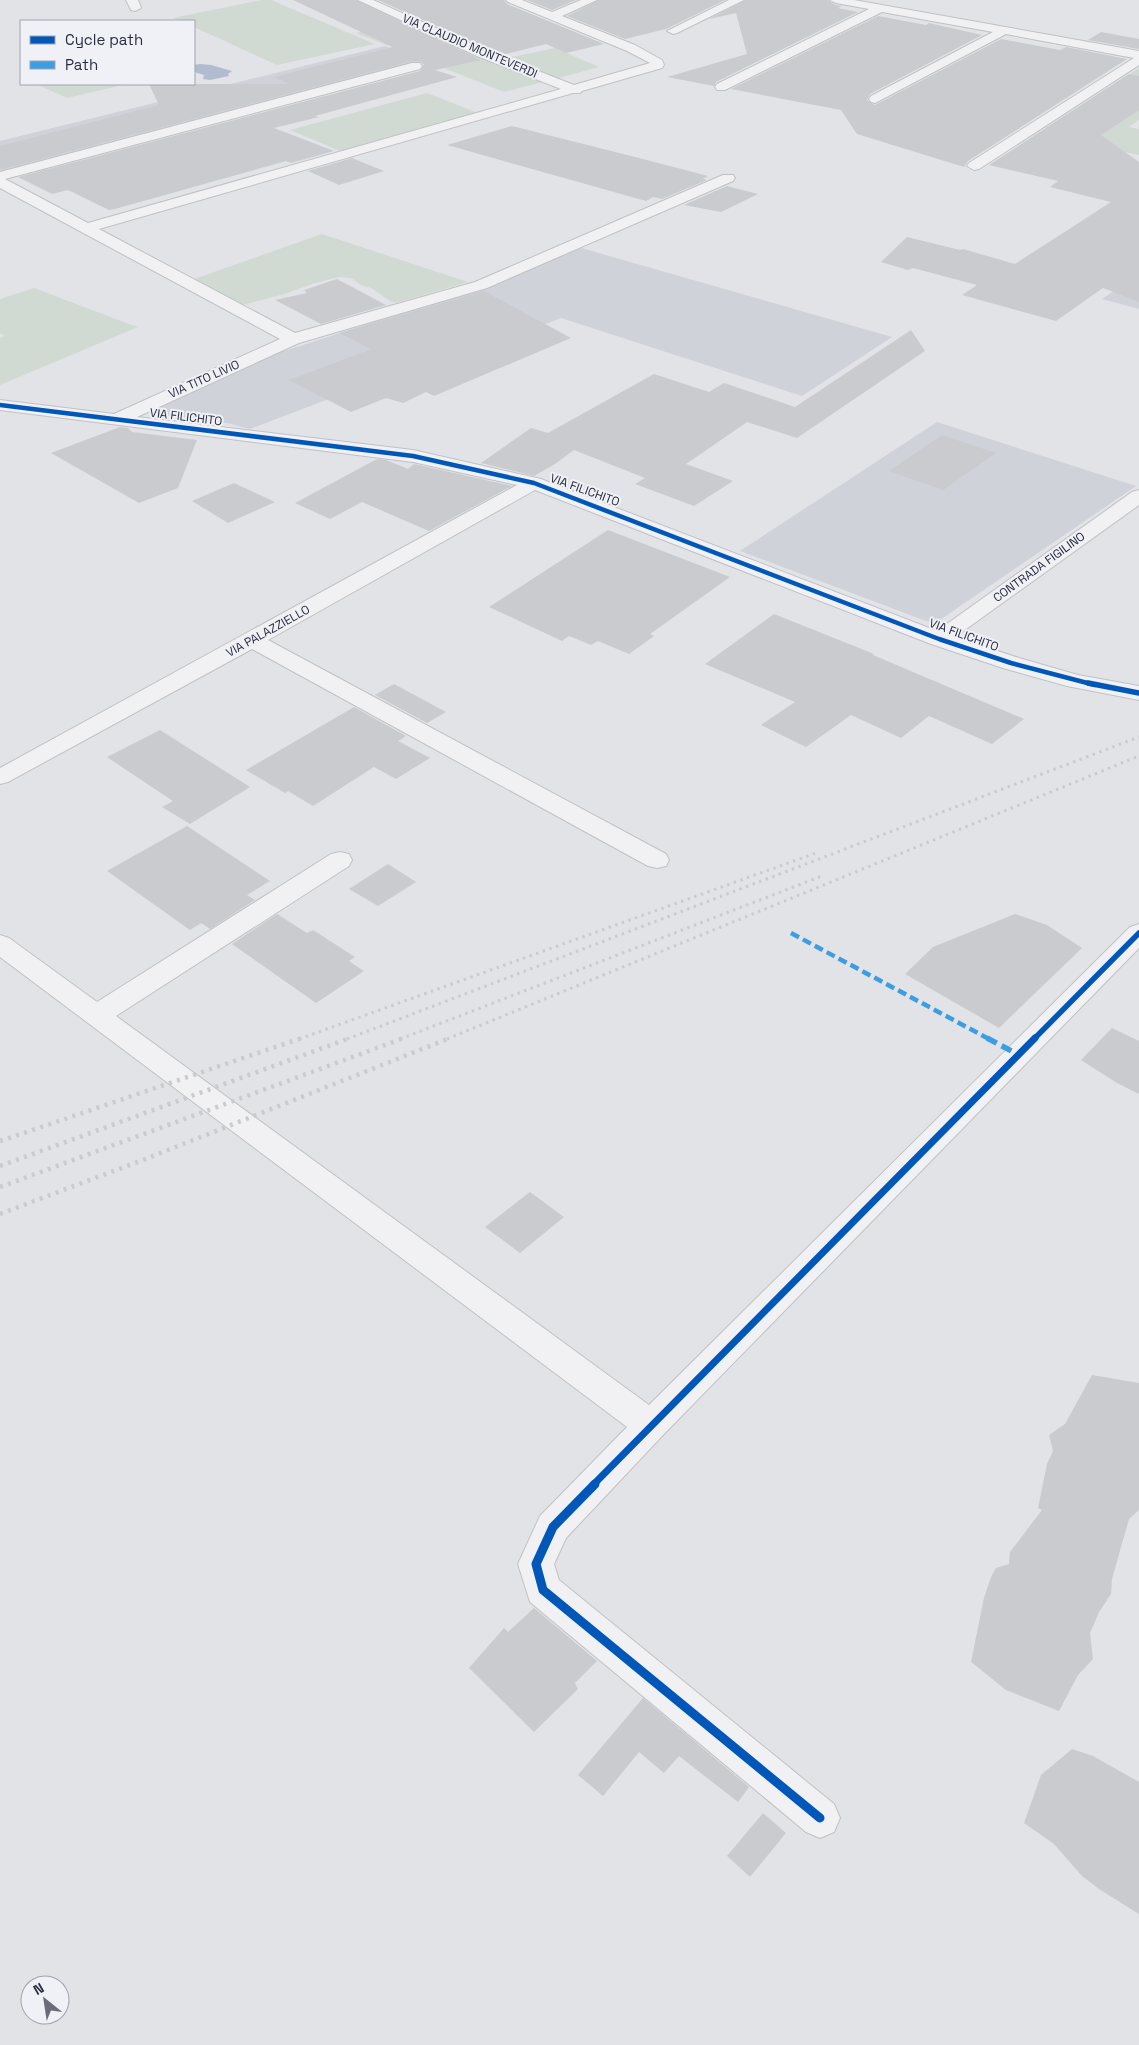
<svg xmlns="http://www.w3.org/2000/svg" width="1139" height="2045" font-family="'Space Grotesk',sans-serif">
  <style>
    .built { fill: #d0d2d9 }
    .green { fill: #d1dad2 }
    .water { fill: #b1bcd0 }
    .building { fill: #cacbce }
    .lines { fill: none; stroke-linecap: round; stroke-linejoin: round }
    .minor-casing { stroke: #c0c1c4; stroke-width: 2 }
    .minor { fill: #f1f1f3; fill-rule: evenodd }
    .rail-far1 { stroke: #cacbce; stroke-width: 3; stroke-dasharray: 2.5 4.5; stroke-linecap: butt }
    .rail { stroke: #cacbce; stroke-width: 4.5; stroke-dasharray: 3 5.5; stroke-linecap: butt }
    .quiet-far1 { stroke: #3d9de3; stroke-width: 4.5; stroke-dasharray: 9 4.5; stroke-linecap: butt }
    .quiet { stroke: #3d9de3; stroke-width: 5.5; stroke-dasharray: 11 5.5; stroke-linecap: butt }
    .cycleway-far3-casing { stroke: #eff1f6; stroke-width: 7 }
    .cycleway-far2-casing { stroke: #eff1f6; stroke-width: 8 }
    .cycleway-far1-casing { stroke: #eff1f6; stroke-width: 10 }
    .cycleway-casing { stroke: #eff1f6; stroke-width: 12 }
    .cycleway-far3 { stroke: #0057b8; stroke-width: 4.5 }
    .cycleway-far2 { stroke: #0057b8; stroke-width: 5.5 }
    .cycleway-far1 { stroke: #0057b8; stroke-width: 7 }
    .cycleway { stroke: #0057b8; stroke-width: 9 }
    .labels { text-anchor: middle; stroke-width: 4; stroke-linejoin: round; paint-order: stroke }
    .far-street-label { font-size: 12px; fill: #292e3f; stroke: #eff1f6 }
  </style>
  <rect width="100%" height="100%" fill="#e2e3e6"/>
  <g class="built">
    <polygon points="385,46 426,61 0,173 0,141"/>
    <polygon points="578,247 892,337 802,396 561,318 448,363 389,376 250,429 227,423 158,415 156,411 171,401 275,354 486,286"/>
    <polygon points="1139,274 1139,309 1102,299"/>
    <polygon points="937,422 1136,486 934,624 740,551"/>
  </g>
  <g class="green">
    <polygon points="261,0 271,0 375,44 277,65 194,27 194,21 181,21 173,18"/>
    <polygon points="405,23 475,54 546,81 504,92 356,33"/>
    <polygon points="555,48 599,67 555,79 507,58"/>
    <polygon points="1139,68 1139,120 1129,127 1139,129 1139,155 1100,147 1107,141 1045,128"/>
    <polygon points="36,84 127,84 67,98"/>
    <polygon points="427,93 478,113 340,151 290,130"/>
    <polygon points="322,234 468,282 396,303 390,301 371,288 361,285 351,278 339,277 315,283 285,294 243,305 194,279"/>
    <polygon points="34,288 129,324 138,327 0,385 0,338 5,336 0,333 0,299"/>
  </g>
  <polygon class="water" points="200,64 211,65 232,71 228,74 229,76 210,80 203,79 204,75 194,72 194,65"/>
  <g class="building">
    <polygon points="293,0 356,0 481,60 435,70 457,77 315,116 319,117 274,128 334,151 291,163 286,161 115,209 109,210 68,190 52,194 18,177 420,71 424,65 420,61 412,61 3,169 0,168 0,146 159,105 149,84 289,84 274,77 393,47"/>
    <polygon points="378,0 504,0 507,4 604,44 566,53 546,44 502,55"/>
    <polygon points="527,0 576,0 552,10"/>
    <polygon points="599,0 725,0 666,29 625,39 567,16"/>
    <polygon points="746,0 828,0 835,5 842,6 838,8 858,12 716,82 714,86 667,77 747,54 736,13 709,19"/>
    <polygon points="878,16 926,25 929,23 982,35 870,94 867,100 875,105 1001,39 1060,50 1066,47 1127,59 968,161 964,167 857,134 841,110 731,89"/>
    <polygon points="1101,32 1139,39 1139,49 1088,40"/>
    <polygon points="1129,74 1139,76 1139,110 1101,135 1139,162 1139,302 1103,288 1056,321 962,295 977,285 913,268 908,270 881,262 907,237 960,250 963,249 1015,264 1111,202 1050,187 1058,181 989,165"/>
    <polygon points="512,126 643,159 708,176 703,179 707,180 662,199 653,197 646,201 447,145"/>
    <polygon points="352,158 384,171 339,185 308,171"/>
    <polygon points="727,186 758,194 721,212 684,205"/>
    <polygon points="337,279 386,305 321,324 275,300 307,293 304,290"/>
    <polygon points="484,291 571,338 434,396 426,392 403,403 386,398 351,412 289,380 371,349 339,333"/>
    <polygon points="911,330 925,351 797,438 747,422 686,464 733,481 694,506 635,484 645,478 574,450 555,464 534,476 481,463 531,428 548,433 654,374 709,392 724,383 795,407"/>
    <polygon points="120,427 128,428 132,432 197,440 178,488 139,503 51,453"/>
    <polygon points="942,435 996,453 943,490 889,471"/>
    <polygon points="377,459 386,460 408,469 414,464 512,486 429,531 362,502 330,519 295,503"/>
    <polygon points="234,483 275,502 228,523 192,501"/>
    <polygon points="608,530 730,577 650,634 654,636 629,654 598,641 591,645 569,636 562,641 489,607"/>
    <polygon points="774,614 874,654 873,655 1024,719 992,744 929,716 901,738 851,715 806,747 761,725 795,702 705,664"/>
    <polygon points="394,684 446,712 427,723 375,695"/>
    <polygon points="354,707 406,736 398,741 430,758 396,779 374,767 313,806 288,791 285,793 246,770"/>
    <polygon points="160,730 250,787 190,824 162,807 173,801 107,757"/>
    <polygon points="187,826 270,881 247,895 255,900 210,929 201,923 190,930 107,871"/>
    <polygon points="388,864 416,882 378,906 349,889"/>
    <polygon points="277,914 307,933 313,930 355,957 349,961 364,971 316,1003 232,944"/>
    <polygon points="1015,914 1047,925 1082,948 999,1028 905,974 933,947"/>
    <polygon points="1112,1028 1139,1041 1139,1094 1117,1083 1081,1060"/>
    <polygon points="530,1192 564,1217 520,1253 485,1227"/>
    <polygon points="1092,1375 1139,1383 1139,1510 1129,1519 1112,1579 1111,1594 1099,1612 1090,1633 1093,1659 1078,1675 1059,1711 1006,1690 971,1662 984,1598 991,1577 996,1568 1009,1564 1010,1552 1042,1510 1038,1508 1047,1464 1053,1451 1049,1435 1065,1424"/>
    <polygon points="534,1608 597,1661 575,1683 578,1689 534,1732 469,1668 504,1628 508,1632"/>
    <polygon points="643,1698 749,1787 738,1802 679,1756 664,1773 639,1752 603,1796 578,1775"/>
    <polygon points="1072,1749 1093,1756 1139,1782 1139,1914 1099,1889 1082,1876 1054,1844 1024,1823 1041,1775"/>
    <polygon points="763,1813 786,1833 750,1877 727,1856"/>
  </g>
  <g class="lines">
    <defs>
      <g id="minor">
        <polygon points="126,0 138,0 141,8 135,11 131,10"/>
        <polygon points="358,0 373,0 485,50 574,85 650,63 627,51 508,2 506,0 522,0 552,12 581,0 597,0 562,16 635,45 662,60 664,65 662,68 582,91 580,93 573,93 99,229 295,333 475,282 723,175 733,175 735,178 733,181 487,288 299,343 137,417 413,450 541,479 937,631 1132,492 1139,490 1139,505 955,637 1019,658 1078,675 1139,686 1139,700 1067,686 1003,668 931,644 535,490 268,640 666,854 669,860 666,866 657,868 648,866 252,649 8,782 0,784 0,768 517,485 413,462 0,410 0,400 114,414 280,339 0,188 0,172 412,63 420,63 422,66 420,69 5,179 88,223 561,89 477,56"/>
        <polygon points="729,0 744,0 677,33 673,34 667,31"/>
        <polygon points="830,0 854,0 1139,51 1139,65 979,169 974,170 967,166 969,163 1134,58 1006,34 875,103 871,102 869,99 871,96 993,32 882,12 725,90 717,90 715,87 717,84 869,9 836,3"/>
        <polygon points="340,852 349,854 352,860 349,866 116,1016 649,1405 1130,927 1139,924 1139,948 663,1435 566,1538 554,1564 559,1580 834,1804 840,1818 834,1832 820,1838 806,1832 530,1602 518,1564 540,1516 627,1427 0,957 0,935 9,938 97,1002 331,854"/>
      </g>
    </defs>
    <use href="#minor" class="minor-casing"/>
    <use href="#minor" class="minor"/>
    <g class="rail-far1">
      <polyline points="299,1039 816,853"/>
      <polyline points="347,1039 1139,737"/>
      <polyline points="400,1039 822,876"/>
      <polyline points="447,1039 1139,756"/>
    </g>
    <g class="rail">
      <polyline points="0,1141 302,1038"/>
      <polyline points="0,1166 350,1038"/>
      <polyline points="0,1187 404,1038"/>
      <polyline points="0,1214 143,1160 450,1038"/>
    </g>
    <polyline class="quiet-far1" points="791,933 989,1039"/>
    <polyline class="quiet" points="987,1038 1019,1055"/>
    <defs>
      <polyline id="cycleway-far3" points="0,405 413,456 534,483 939,639 1011,663 1095,685"/>
      <g id="cycleway-far2">
        <polyline points="1088,683 1139,693"/>
        <polyline points="1034,1039 1139,933"/>
      </g>
      <polyline id="cycleway-far1" points="593,1485 1035,1038"/>
      <polyline id="cycleway" points="595,1484 553,1527 536,1564 543,1590 820,1818"/>
    </defs>
    <use href="#cycleway-far3" class="cycleway-far3-casing"/>
    <use href="#cycleway-far2" class="cycleway-far2-casing"/>
    <use href="#cycleway-far1" class="cycleway-far1-casing"/>
    <use href="#cycleway" class="cycleway-casing"/>
    <use href="#cycleway-far3" class="cycleway-far3"/>
    <use href="#cycleway-far2" class="cycleway-far2"/>
    <use href="#cycleway-far1" class="cycleway-far1"/>
    <use href="#cycleway" class="cycleway"/>
  </g>
  <g class="labels">
    <g class="far-street-label">
      <text transform="translate(470 46) rotate(23)" y="4">VIA CLAUDIO MONTEVERDI</text>
      <text transform="translate(204 379) rotate(-24)" y="4">VIA TITO LIVIO</text>
      <text transform="translate(186 417) rotate(7)" y="4">VIA FILICHITO</text>
      <text transform="translate(585 490) rotate(20)" y="4">VIA FILICHITO</text>
      <text transform="translate(1039 567) rotate(-36)" y="4">CONTRADA FIGILINO</text>
      <text transform="translate(268 631) rotate(-29)" y="4">VIA PALAZZIELLO</text>
      <text transform="translate(964 635) rotate(20)" y="4">VIA FILICHITO</text>
    </g>
  </g>
  <rect x="20" y="20" width="175" height="65" fill="#eff1f6" stroke="#a0a3ad"/>
  <rect x="30" y="36" width="25" height="8" fill="#0057b8" stroke="#a0a3ad"/>
  <text x="65" y="45" font-size="15" fill="#292e3f">Cycle path</text>
  <rect x="30" y="61" width="25" height="8" fill="#3d9de3" stroke="#a0a3ad"/>
  <text x="65" y="70" font-size="15" fill="#292e3f">Path</text>
  <g transform="translate(45 2000) rotate(330)"><circle r="24" fill="#eff1f6" stroke="#a0a3ad"/>
  <path d="M0-4L9 19L0 12L-9 19Z" fill="#6a6d79"/>
  <text y="-8" font-size="14" font-weight="bold" text-anchor="middle" fill="#292e3f">N</text>
  </g>
</svg>
